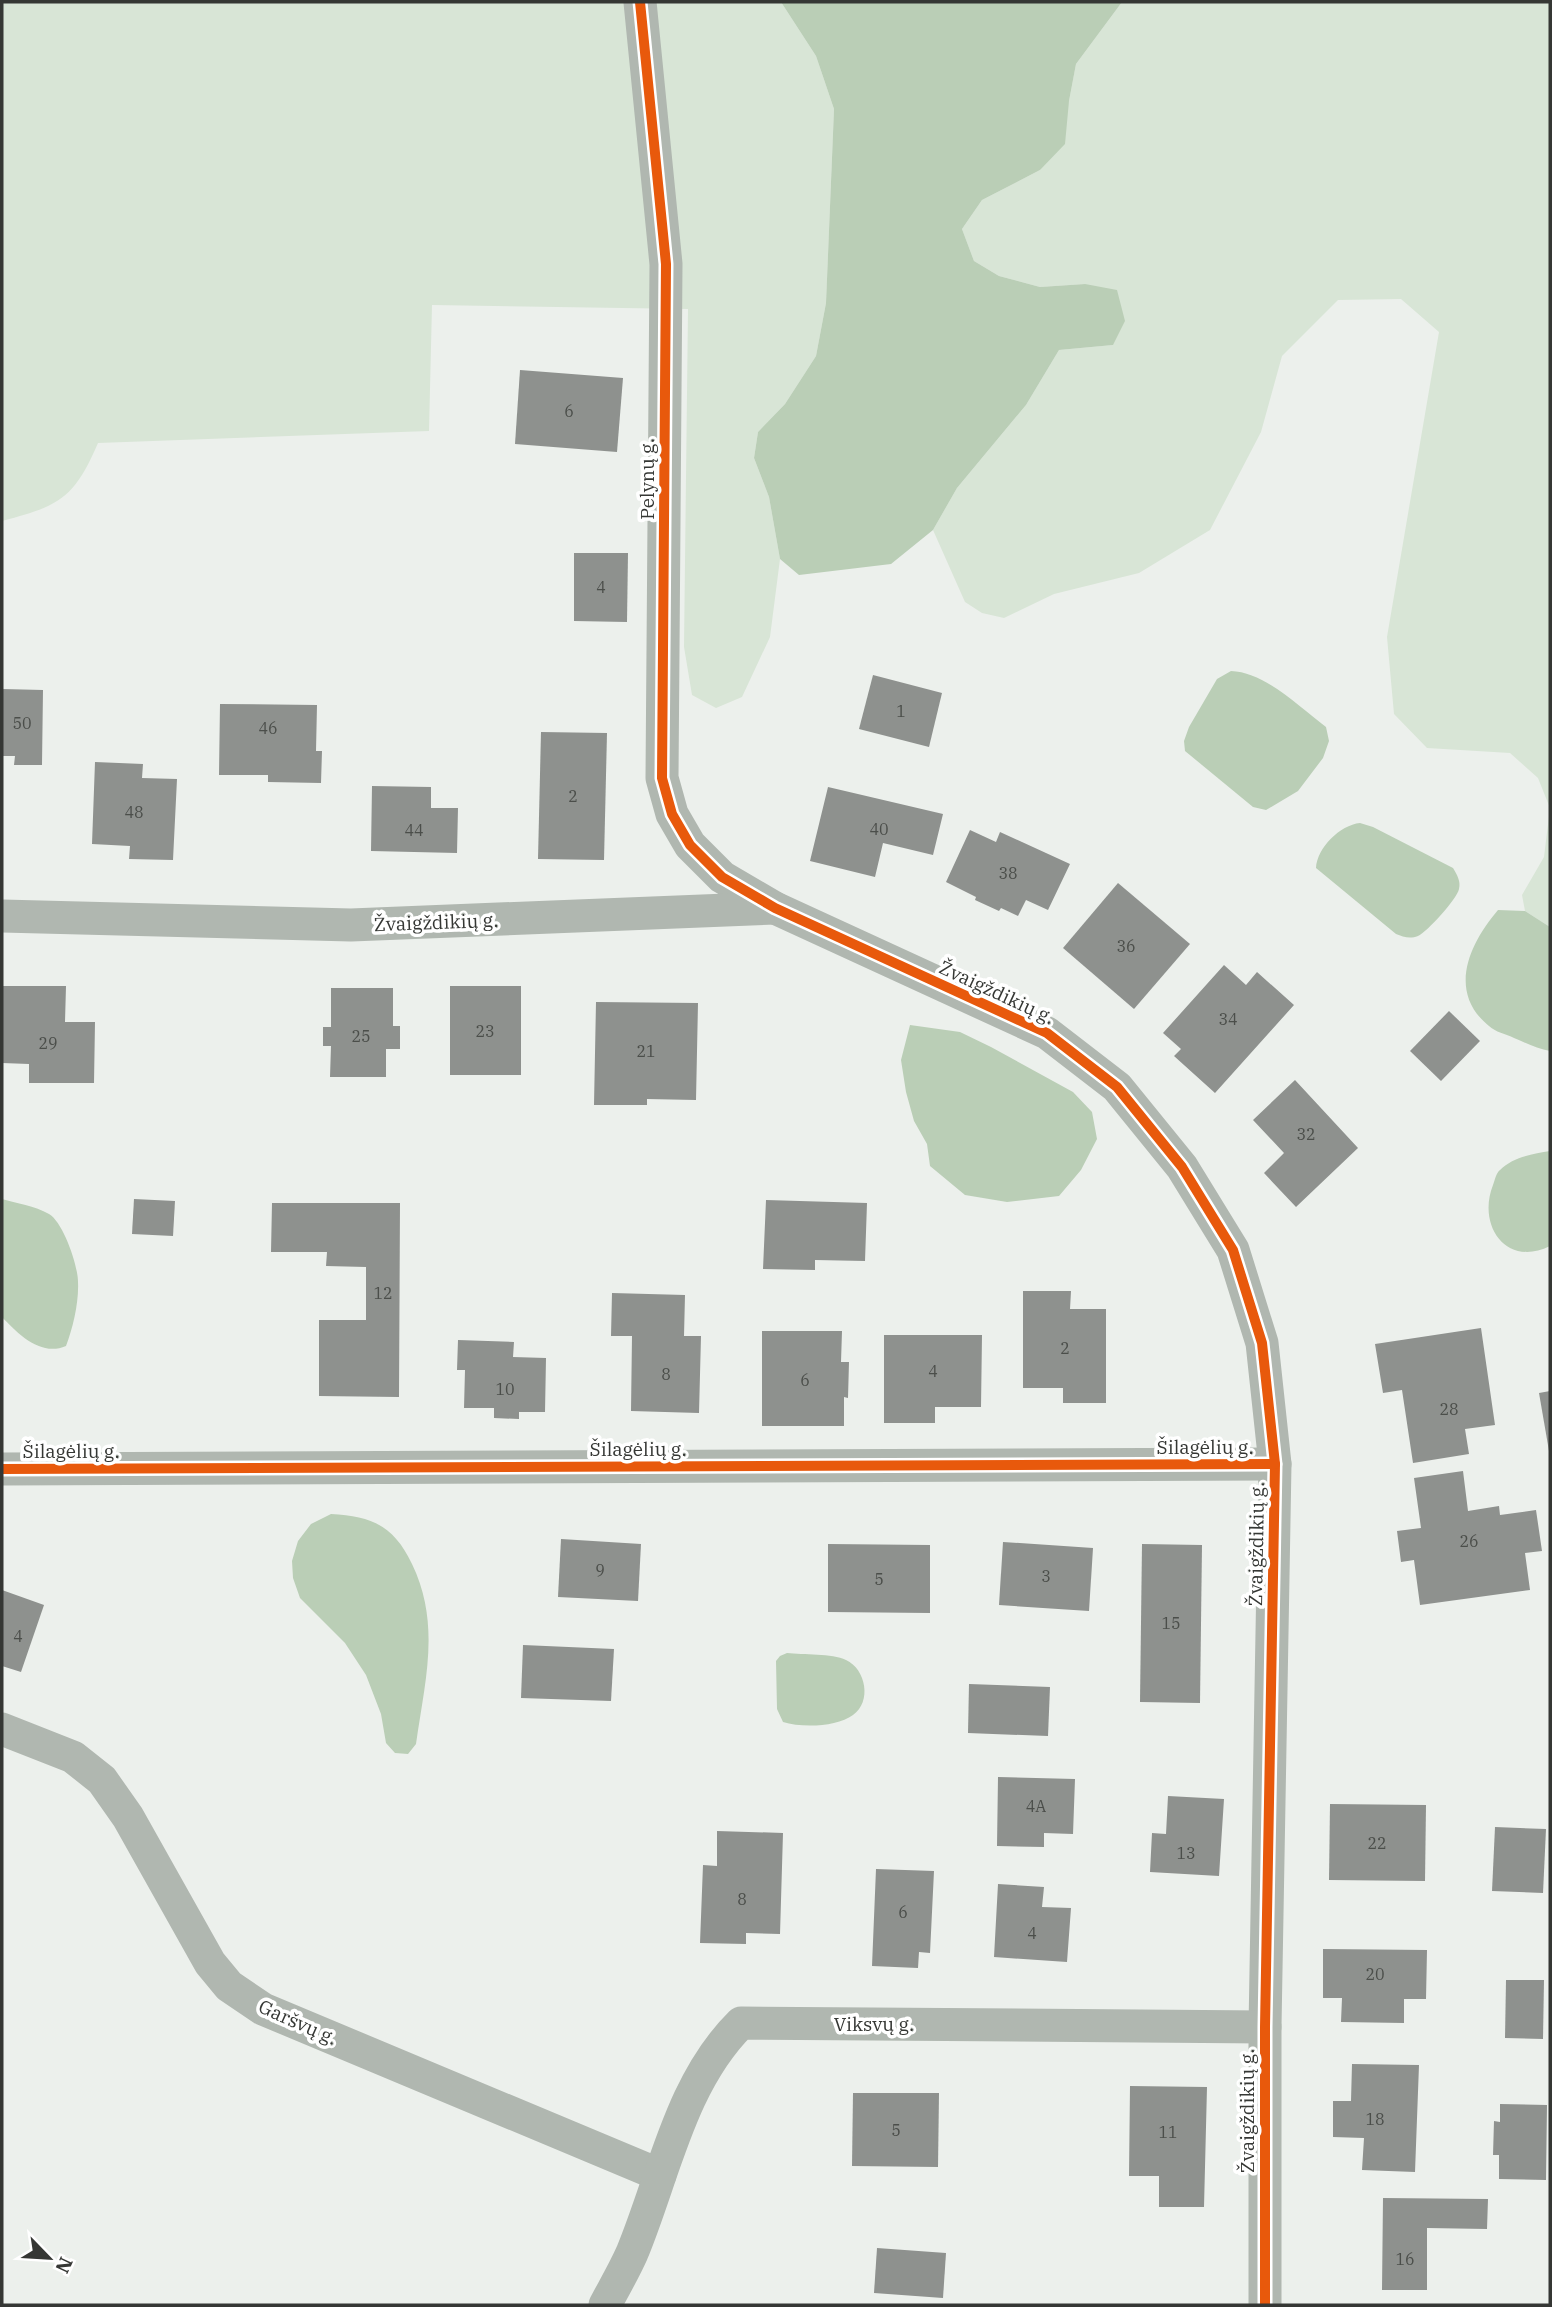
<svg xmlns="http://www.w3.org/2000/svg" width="1552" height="2307" font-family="'IBM Plex Serif',serif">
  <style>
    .green { fill: #d8e5d6 }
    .water { fill: #baceb6 }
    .building { fill: #8e918e }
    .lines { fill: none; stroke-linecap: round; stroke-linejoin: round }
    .minor { stroke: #b0b7b0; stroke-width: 33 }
    .cycleway-casing { stroke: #fff; stroke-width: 15 }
    .cycleway { stroke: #e8590c; stroke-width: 10 }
    .labels { text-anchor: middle; stroke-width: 7; stroke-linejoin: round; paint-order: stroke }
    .number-label { font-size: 16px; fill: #4b4e4a }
    .street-label { font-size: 19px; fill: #353734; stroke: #fff }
  </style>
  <rect width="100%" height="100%" fill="#ecf0ec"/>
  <g class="green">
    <path d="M2 2H781L816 56 834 109 826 303 816 356 785 404 758 432 754 458 769 497 780 559 770 637 742 697 716 708 692 695 684 647 688 309 432 305 429 431 98 443C74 499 59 506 2 521Z"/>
    <polygon points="1122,2 1550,2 1550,927 1525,911 1522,895 1544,857 1550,808 1538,778 1510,753 1427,748 1394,714 1387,637 1439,332 1401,299 1338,300 1282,356 1261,432 1210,530 1139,573 1054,594 1004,618 982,613 965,602 933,530 957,488 1026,405 1059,350 1113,345 1085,284 1040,287 999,276 974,261 962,229 982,200 1040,170 1069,101 1076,64"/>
  </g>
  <g class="water">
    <polygon points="781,2 1122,2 1076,64 1069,101 1065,144 1040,170 982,200 962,229 974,261 999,276 1040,287 1085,284 1117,290 1125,321 1113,345 1059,350 1026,405 957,488 933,530 891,564 799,575 780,559 769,497 754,458 758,432 785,404 816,356 826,303 834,109 816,56"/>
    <path d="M1231 671C1265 672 1299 707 1326 727L1329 741 1323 758 1298 791 1266 810 1253 807 1185 751 1184 741 1189 727 1217 679Z"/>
    <path d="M1360 823 1373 827 1453 868C1457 875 1461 881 1459 889 1457 899 1427 932 1418 936 1410 939 1403 937 1396 934L1316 868C1317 848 1340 825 1360 823Z"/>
    <path d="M1498 910 1525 911 1550 927V1051C1538 1049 1526 1043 1514 1038 1506 1034 1495 1032 1489 1026 1447 992 1469 944 1498 910Z"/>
    <polygon points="910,1025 960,1032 991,1047 1073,1092 1092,1112 1097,1139 1081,1170 1059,1196 1007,1202 965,1195 930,1166 927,1144 914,1121 906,1092 901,1060"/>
    <path d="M1550 1151V1246C1506 1268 1477 1225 1493 1185 1495 1180 1496 1173 1500 1170 1513 1157 1533 1154 1550 1151Z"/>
    <path d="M2 1199C16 1203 35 1206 49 1214 63 1222 78 1265 78 1282 79 1302 73 1328 66 1346 41 1357 18 1334 2 1317Z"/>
    <path d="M331 1514C372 1516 394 1526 412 1564 441 1624 425 1681 416 1744L408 1754 395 1753 386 1743 381 1714 366 1675 345 1643 300 1598 293 1578 292 1561 298 1541 311 1524Z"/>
    <path d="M787 1653C803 1655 832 1653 846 1660 866 1669 872 1702 853 1715 837 1727 802 1728 783 1722L777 1709 776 1661 780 1656Z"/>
  </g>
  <g class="building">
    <polygon points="520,370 623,378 617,452 515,444"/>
    <polygon points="574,553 628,553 627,622 574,621"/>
    <polygon points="873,675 942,693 929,747 859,729"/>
    <polygon points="2,689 43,690 42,765 14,765 15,756 2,756"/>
    <polygon points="220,704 317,705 316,751 322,751 321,783 268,782 268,775 219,775"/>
    <polygon points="541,732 607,733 604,860 538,859"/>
    <polygon points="95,762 143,764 142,778 177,779 173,860 129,859 130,846 92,844"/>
    <polygon points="372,786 431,787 431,808 458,808 457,853 371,851"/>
    <polygon points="828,787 943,814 933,855 883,843 875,877 810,861"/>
    <polygon points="970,830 996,842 1000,832 1070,864 1048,910 1026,900 1018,916 1001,908 999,911 975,900 976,897 946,882"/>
    <polygon points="1118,883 1190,944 1134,1009 1063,948"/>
    <polygon points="1224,965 1246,985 1257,972 1294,1005 1215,1093 1174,1056 1181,1049 1163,1033"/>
    <polygon points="2,986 66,986 65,1022 95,1022 94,1083 29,1083 29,1064 2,1063"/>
    <rect x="450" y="986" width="71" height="89"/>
    <polygon points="331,988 393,988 393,1026 400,1026 400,1049 386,1049 386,1077 330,1077 331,1046 323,1046 323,1027 331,1027"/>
    <polygon points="596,1002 698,1003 696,1100 647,1099 647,1105 594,1105"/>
    <polygon points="1449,1011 1480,1041 1441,1081 1410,1051"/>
    <polygon points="1295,1080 1358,1148 1296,1207 1264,1173 1284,1153 1253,1120"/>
    <polygon points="134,1199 175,1201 173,1236 132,1234"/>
    <polygon points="766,1200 867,1203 865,1261 815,1260 815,1270 763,1269"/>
    <polygon points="272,1203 400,1203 399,1397 319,1396 319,1320 366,1320 366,1267 326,1266 327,1252 271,1252"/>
    <polygon points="1023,1291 1071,1291 1070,1309 1106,1309 1106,1403 1063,1403 1063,1388 1023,1388"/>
    <polygon points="612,1293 685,1295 684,1336 701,1336 699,1413 631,1411 632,1336 611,1336"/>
    <polygon points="1481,1328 1495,1425 1465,1429 1469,1454 1413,1463 1402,1390 1383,1393 1375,1344"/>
    <polygon points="762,1331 842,1331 841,1362 849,1362 848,1398 844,1397 844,1426 762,1426"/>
    <polygon points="884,1335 982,1335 981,1407 935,1407 935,1423 884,1423"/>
    <polygon points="458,1340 514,1342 513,1357 546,1358 545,1412 519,1412 519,1419 494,1418 494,1408 464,1408 465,1370 457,1370"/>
    <polygon points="1550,1391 1550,1451 1549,1451 1539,1393"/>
    <polygon points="1463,1471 1468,1511 1499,1506 1500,1515 1536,1510 1542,1551 1525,1553 1530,1590 1420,1605 1414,1560 1401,1562 1397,1531 1421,1528 1414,1478"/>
    <polygon points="561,1539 641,1544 638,1601 558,1597"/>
    <polygon points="1003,1542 1093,1548 1089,1611 999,1605"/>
    <polygon points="828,1544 930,1545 930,1613 828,1612"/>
    <polygon points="1142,1544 1202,1545 1200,1703 1140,1702"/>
    <polygon points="2,1590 44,1605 21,1672 2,1666"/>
    <polygon points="523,1645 614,1649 611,1701 521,1698"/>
    <polygon points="969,1684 1050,1687 1048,1736 968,1733"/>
    <polygon points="998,1777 1075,1779 1073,1834 1044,1833 1044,1847 997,1846"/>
    <polygon points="1168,1796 1224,1799 1219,1876 1150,1872 1152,1833 1166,1834"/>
    <polygon points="1330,1804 1426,1805 1425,1881 1329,1880"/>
    <polygon points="1495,1827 1546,1829 1543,1893 1492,1891"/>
    <polygon points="717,1831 783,1833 780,1934 746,1933 746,1944 700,1943 703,1865 717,1866"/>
    <polygon points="876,1869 934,1871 930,1953 919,1952 918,1968 872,1966"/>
    <polygon points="998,1884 1044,1887 1042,1907 1071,1908 1067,1962 994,1957"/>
    <polygon points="1323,1949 1427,1950 1426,1999 1404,1999 1404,2023 1341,2022 1342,1998 1323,1998"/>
    <polygon points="1506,1980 1544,1980 1543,2039 1505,2038"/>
    <polygon points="1352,2064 1419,2065 1415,2172 1362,2170 1364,2138 1333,2137 1333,2101 1351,2101"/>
    <polygon points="1130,2086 1207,2087 1204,2207 1159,2207 1159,2176 1129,2176"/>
    <polygon points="853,2093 939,2093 938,2167 852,2166"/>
    <polygon points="1500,2104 1547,2105 1546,2180 1499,2179 1499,2155 1493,2155 1494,2121 1500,2122"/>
    <polygon points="1383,2198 1488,2199 1487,2229 1427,2228 1427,2290 1382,2290"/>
    <polygon points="877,2248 946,2253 943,2298 874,2293"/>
  </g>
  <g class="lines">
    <g class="minor">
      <polyline points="640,2 666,264 662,778 672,814 690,845 722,877 775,908 1047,1033 1117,1087 1182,1167 1233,1250 1262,1343 1275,1464 1265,2027 1265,2305"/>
      <polyline points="2,916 351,925 775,908"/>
      <polyline points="2,1469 1275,1464"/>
      <polyline points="2,1729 73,1757 102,1780 128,1817 210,1963 229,1986 263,2009 660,2175"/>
      <path d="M605 2305C614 2288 624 2271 632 2253 664 2176 680 2083 741 2023L1265 2027"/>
    </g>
    <defs>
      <g id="cycleway">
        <polyline points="640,2 666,264 662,778 672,814 690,845 722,877 775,908 1047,1033 1117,1087 1182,1167 1233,1250 1262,1343 1275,1464 1265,2027 1265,2305"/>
        <polyline points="2,1469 1275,1464"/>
      </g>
    </defs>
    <use href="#cycleway" class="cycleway-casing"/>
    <use href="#cycleway" class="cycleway"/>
  </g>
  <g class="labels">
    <g class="number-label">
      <text x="569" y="417">6</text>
      <text x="601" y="593">4</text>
      <text x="901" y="717">1</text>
      <text x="22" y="729">50</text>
      <text x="268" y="734">46</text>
      <text x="573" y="802">2</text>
      <text x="134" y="818">48</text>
      <text x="879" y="835">40</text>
      <text x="414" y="836">44</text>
      <text x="1008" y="879">38</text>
      <text x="1126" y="952">36</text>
      <text x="1228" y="1025">34</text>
      <text x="485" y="1037">23</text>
      <text x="361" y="1042">25</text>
      <text x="48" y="1049">29</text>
      <text x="646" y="1057">21</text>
      <text x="1306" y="1140">32</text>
      <text x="383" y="1299">12</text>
      <text x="1065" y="1354">2</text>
      <text x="933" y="1377">4</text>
      <text x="666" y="1380">8</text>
      <text x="805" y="1386">6</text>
      <text x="505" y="1395">10</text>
      <text x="1449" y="1415">28</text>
      <text x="1469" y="1547">26</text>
      <text x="600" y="1576">9</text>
      <text x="1046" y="1582">3</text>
      <text x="879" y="1585">5</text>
      <text x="1171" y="1629">15</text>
      <text x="18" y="1642">4</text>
      <text x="1036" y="1812">4A</text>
      <text x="1377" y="1849">22</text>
      <text x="1186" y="1859">13</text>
      <text x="742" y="1905">8</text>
      <text x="903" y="1918">6</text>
      <text x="1032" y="1939">4</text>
      <text x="1375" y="1980">20</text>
      <text x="1375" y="2125">18</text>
      <text x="896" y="2136">5</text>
      <text x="1168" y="2138">11</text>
      <text x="1405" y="2265">16</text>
    </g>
    <g class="street-label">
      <text transform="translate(647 479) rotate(-90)" y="7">Pelynų g.</text>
      <text transform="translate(436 922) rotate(-2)" y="7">Žvaigždikių g.</text>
      <text transform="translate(997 992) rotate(25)" y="7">Žvaigždikių g.</text>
      <text x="1205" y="1454">Šilagėlių g.</text>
      <text x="638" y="1456">Šilagėlių g.</text>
      <text x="71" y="1458">Šilagėlių g.</text>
      <text transform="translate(1256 1544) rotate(-89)" y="7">Žvaigždikių g.</text>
      <text transform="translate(298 2022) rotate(24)" y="7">Garšvų g.</text>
      <text x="874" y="2031">Viksvų g.</text>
      <text transform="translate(1247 2111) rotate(-90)" y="7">Žvaigždikių g.</text>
    </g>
  </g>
  <rect width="1552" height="2307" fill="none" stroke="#353734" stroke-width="7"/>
  <g transform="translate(49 2258) rotate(115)" stroke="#ffffff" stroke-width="5" paint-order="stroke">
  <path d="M0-5L12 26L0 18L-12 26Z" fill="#353734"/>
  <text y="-10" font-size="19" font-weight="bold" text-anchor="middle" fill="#353734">N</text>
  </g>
</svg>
